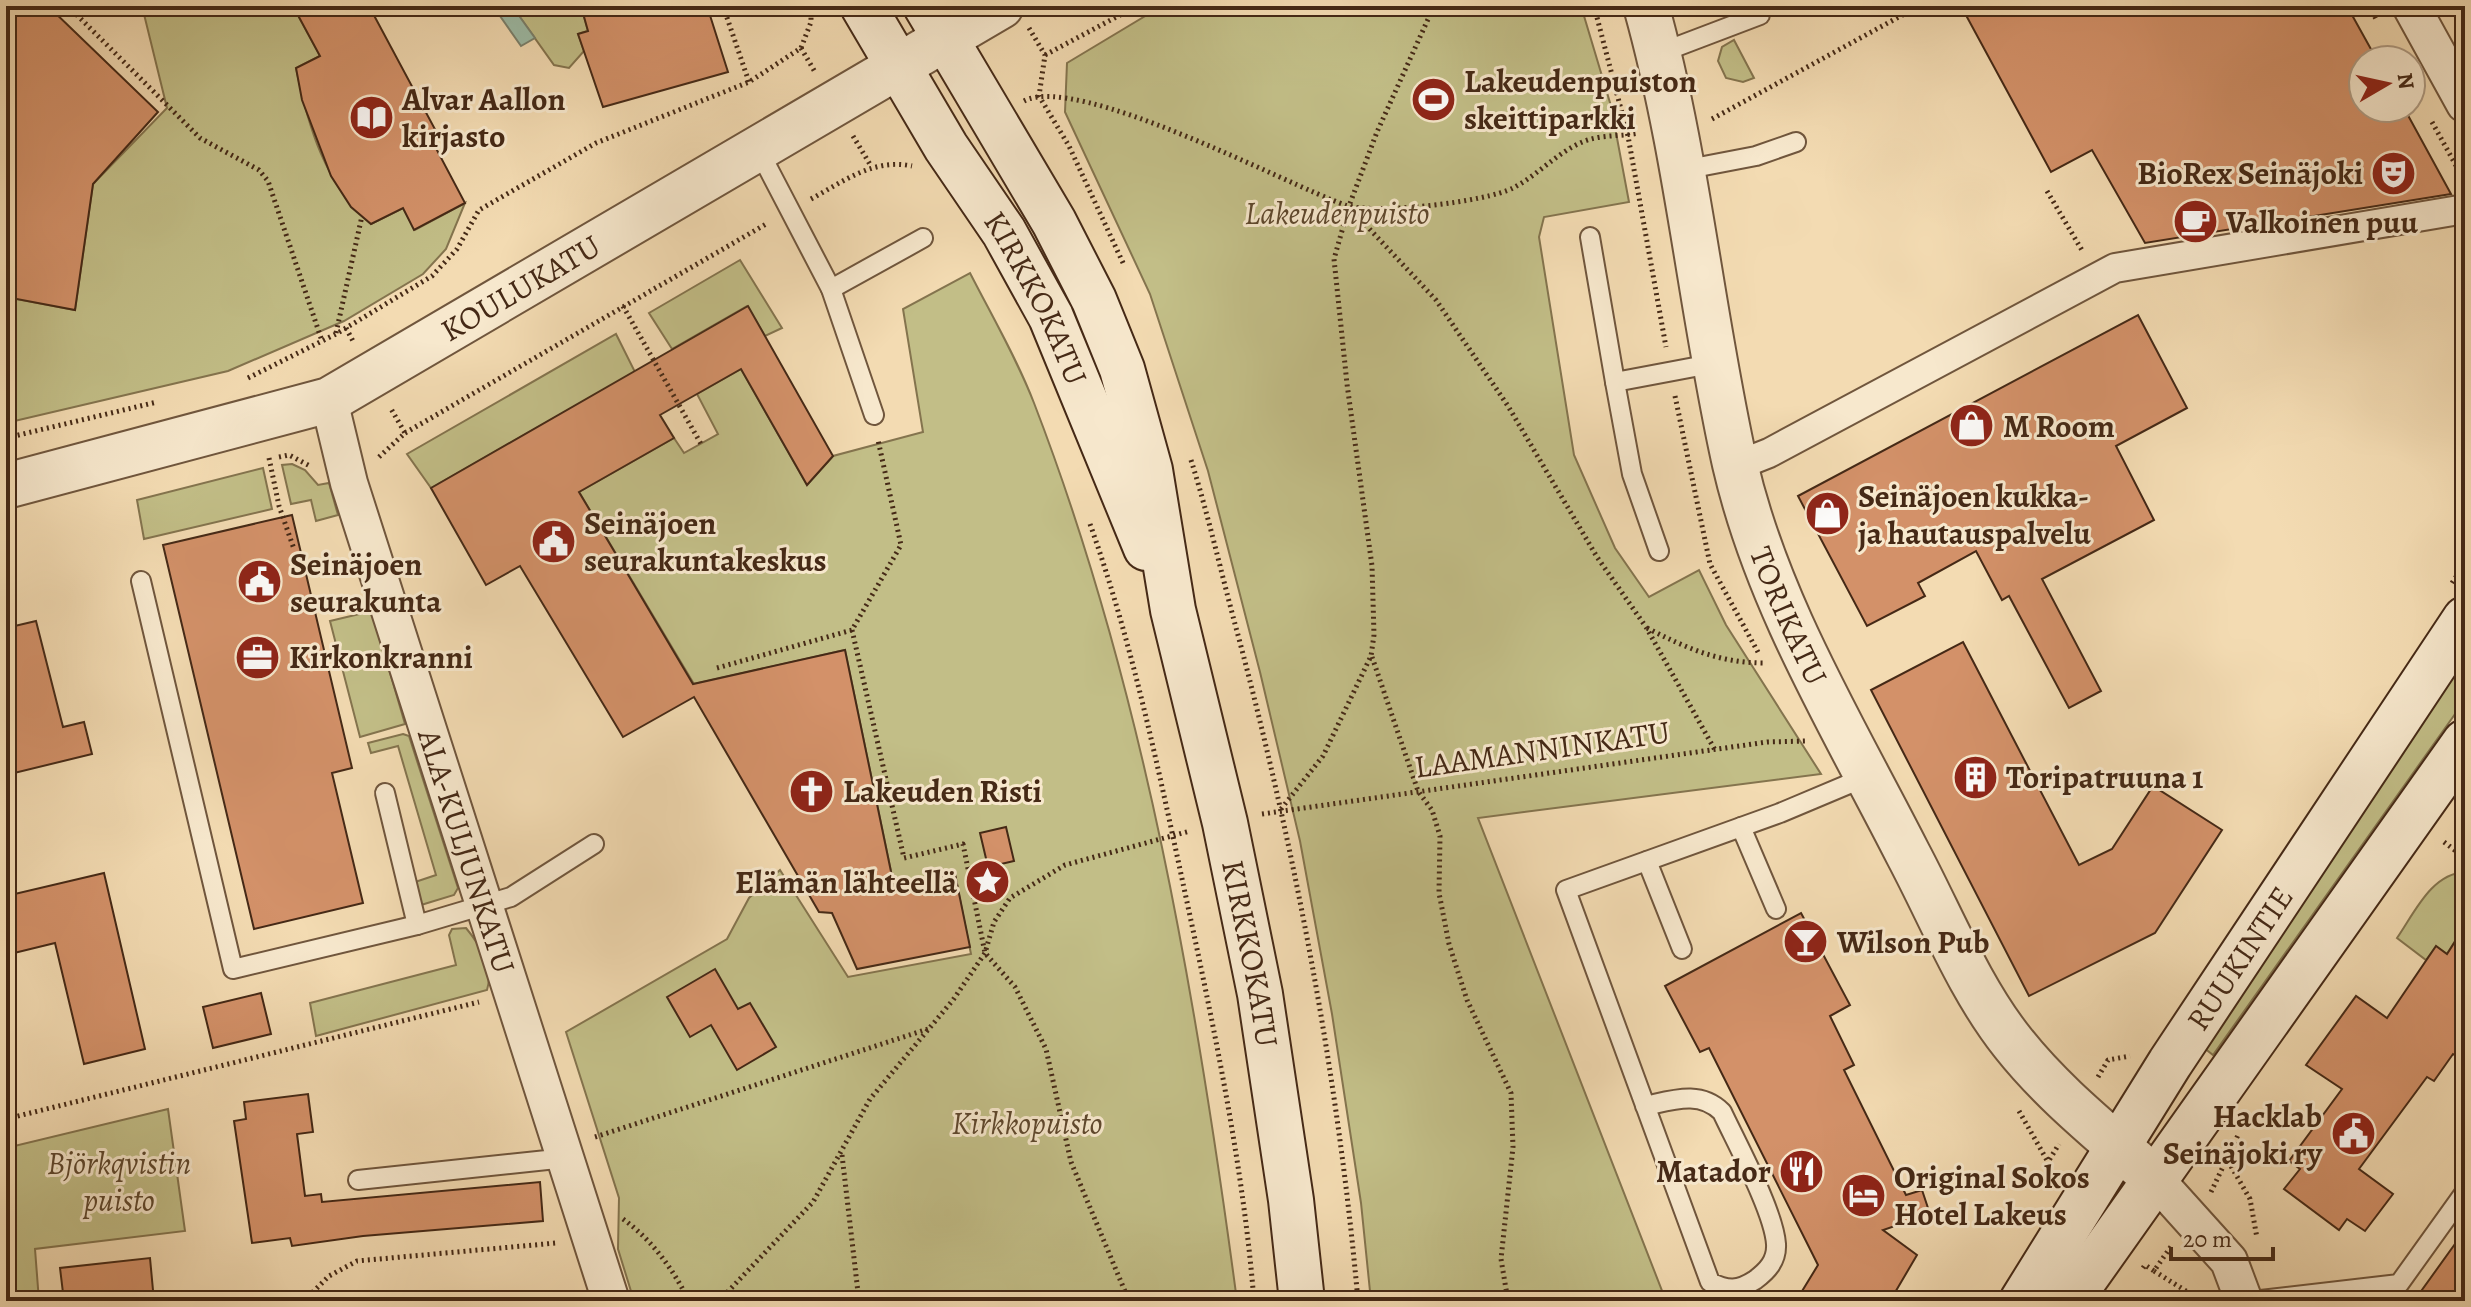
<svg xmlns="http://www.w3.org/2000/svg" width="2471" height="1307" font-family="Alegreya,serif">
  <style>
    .green { fill: #c2be87; stroke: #84744e; stroke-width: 2 }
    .water { fill: #9dbca7; stroke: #7a816d; stroke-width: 2 }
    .building { fill: #d39169; stroke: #452916; stroke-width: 2 }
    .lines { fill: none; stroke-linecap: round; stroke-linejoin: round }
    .service-casing { stroke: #70563d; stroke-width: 22 }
    .pedestrian-casing { stroke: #70563d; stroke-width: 32 }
    .minor-casing { stroke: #70563d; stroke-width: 40 }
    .tertiary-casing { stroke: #70563d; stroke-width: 48 }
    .secondary-casing { stroke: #452916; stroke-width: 48 }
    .path { stroke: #452916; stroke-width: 5; stroke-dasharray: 2 4; stroke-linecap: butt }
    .service { stroke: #f7e8cd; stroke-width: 18 }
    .pedestrian { stroke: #f7e8cd; stroke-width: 28 }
    .minor { stroke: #f7e8cd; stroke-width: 36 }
    .tertiary { stroke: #f7e8cd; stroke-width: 44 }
    .secondary { stroke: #f7e8cd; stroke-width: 44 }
    .labels { text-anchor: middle; stroke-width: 6; stroke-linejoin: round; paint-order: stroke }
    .poi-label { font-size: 32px; font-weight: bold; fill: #452916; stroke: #f7e8cd; text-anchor: start }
    .park-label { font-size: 32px; font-style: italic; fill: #5e472d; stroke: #f7e8cd }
    .street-label { font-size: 32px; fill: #452916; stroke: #f7e8cd }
  </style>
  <rect width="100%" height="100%" fill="#f3dbb2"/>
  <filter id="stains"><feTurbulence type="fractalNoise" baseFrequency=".0025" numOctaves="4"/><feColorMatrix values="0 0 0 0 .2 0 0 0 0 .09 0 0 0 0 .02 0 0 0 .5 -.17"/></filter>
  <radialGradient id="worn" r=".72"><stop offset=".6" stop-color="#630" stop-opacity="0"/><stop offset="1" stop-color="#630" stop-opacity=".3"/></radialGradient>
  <g class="green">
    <path d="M142 6H293L320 56 296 68C308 126 325 185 371 224L403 208 415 230 465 203 446 249 423 274 344 321 228 371 6 423V297L75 310 93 184 167 108Z"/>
    <polygon points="512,6 581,6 588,31 578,34 584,51 569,68 554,65"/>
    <polygon points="1162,6 1581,6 1611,106 1629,202 1544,217 1539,237 1574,455 1615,548 1649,597 1699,570 1726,625 1821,774 1478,818 1666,1301 1371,1301 1361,1203 1332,1014 1300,841 1260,672 1208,471 1150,294 1065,112 1067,63"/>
    <polygon points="1734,40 1754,78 1743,82 1726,78 1718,61 1722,47"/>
    <polygon points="740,260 782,328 765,336 747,306 672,349 649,313"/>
    <path d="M970 273C992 316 1017 359 1034 403 1144 688 1197 1000 1237 1301H634L618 1249 619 1198 566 1032 727 939 749 898 780 870 848 977 971 954 955 875 894 886 845 650 694 684 579 492 674 438 684 453 718 434 697 394 741 369 807 485 833 456 923 432 903 309Z"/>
    <polygon points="616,334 635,372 431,488 407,454"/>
    <polygon points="292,464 305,470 318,485 329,483 338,515 316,521 311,500 291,504 282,465"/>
    <polygon points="263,468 272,509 144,539 137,500"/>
    <polygon points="372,611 405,724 360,737 330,621"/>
    <polygon points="2465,652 2465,700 2213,1055 2203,1047"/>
    <polygon points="403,734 409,736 458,888 454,895 421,905 409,884 436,875 398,746 371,753 368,743"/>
    <path d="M2465 872V943L2457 938 2447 954 2436 947 2426 960 2397 938C2415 912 2431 874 2465 872Z"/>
    <path d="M466 928C480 945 494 967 487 990L316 1036 310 1003 456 965 449 935 452 929Z"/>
    <polygon points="168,1109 185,1231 35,1249 39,1301 6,1301 6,1148"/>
  </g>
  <polygon class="water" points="493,6 512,6 535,38 521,46"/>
  <g class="building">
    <polygon points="6,6 48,6 158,112 93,184 75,310 6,297"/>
    <polygon points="293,6 369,6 437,133 430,137 465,203 414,230 403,208 371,224 351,207 331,176 302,100 296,68 320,56"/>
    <polygon points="581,6 707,6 728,72 603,107 578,34 588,31"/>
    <polygon points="1961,6 2347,6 2377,60 2363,60 2363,108 2404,108 2451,194 2145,243 2092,150 2051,172"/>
    <polygon points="748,306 833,456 807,485 741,369 660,415 674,438 579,492 693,684 845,650 894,886 955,874 970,947 857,969 832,913 819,912 694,697 623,737 520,566 486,585 431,488"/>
    <polygon points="2138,315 2187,408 2116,446 2154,520 2042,579 2101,691 2069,708 2009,596 2002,600 1976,551 1918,583 1925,596 1867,626 1798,496"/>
    <polygon points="292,515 352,768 332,773 363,903 254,929 163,545"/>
    <polygon points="36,621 63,727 84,722 92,754 6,775 6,628"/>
    <polygon points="1963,642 2079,865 2112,849 2153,786 2222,830 2155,933 2029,996 1871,690"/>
    <polygon points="1006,827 1014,861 988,867 980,833"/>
    <polygon points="104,873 145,1049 84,1064 55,943 6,955 6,896"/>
    <polygon points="1801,913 1850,1005 1830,1016 1854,1065 1844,1070 1906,1195 1922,1190 1930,1214 1883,1230 1917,1255 1890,1301 1796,1301 1818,1265 1709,1048 1700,1052 1665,986"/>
    <polygon points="2465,926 2465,1062 2453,1054 2434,1081 2427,1077 2359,1169 2393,1194 2365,1231 2347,1219 2339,1230 2284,1189 2300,1169 2289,1161 2342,1089 2306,1065 2356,996 2387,1018 2436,946 2447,954"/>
    <polygon points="715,969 738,1009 750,1003 776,1047 737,1070 711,1025 690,1037 667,997"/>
    <polygon points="261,993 271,1034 213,1048 203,1007"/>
    <polygon points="308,1094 313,1132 297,1134 305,1196 321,1194 322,1202 540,1182 543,1221 363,1236 292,1246 290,1238 252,1243 234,1121 246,1119 244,1102"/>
    <polygon points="2465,1230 2465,1301 2414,1301"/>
    <polygon points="150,1258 154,1301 64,1301 60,1268"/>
  </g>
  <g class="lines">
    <defs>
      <g id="service">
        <polyline points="1660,53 1760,15"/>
        <polyline points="758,149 831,289 874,415"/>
        <polyline points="1683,170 1756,156 1796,142"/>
        <polyline points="1590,237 1615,382"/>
        <polyline points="831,289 923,238"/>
        <polyline points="1659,551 1632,474 1615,382 1716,363"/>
        <polyline points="141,581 233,969 417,925 511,897 594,844"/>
        <polyline points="385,793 417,925"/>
        <polyline points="1741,827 1776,909"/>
        <polyline points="1647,861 1682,949"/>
        <path d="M1645 1106C1673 1100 1700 1090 1722 1112 1737 1144 1774 1212 1776 1244 1777 1261 1767 1271 1755 1280 1738 1291 1728 1291 1710 1282L1566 890 1780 813 1868 776"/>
        <polyline points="358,1180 566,1158"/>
        <polyline points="2252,1301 2399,1284 2465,1192"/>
      </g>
      <polyline id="pedestrian" points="1736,466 1769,453 2115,268 2465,209"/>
      <g id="minor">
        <polyline points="2411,6 2465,104"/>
        <path id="s1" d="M329 400 349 483 611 1301"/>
        <polyline points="2156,1180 2229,1261 2244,1301"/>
      </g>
      <g id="tertiary">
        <path id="s2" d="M1646 6C1688 156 1701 312 1735 464 1767 603 1844 728 1908 854 1941 916 1969 988 2013 1043 2054 1095 2107 1136 2156 1180"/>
        <path id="s3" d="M6 486 329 400 1001 6"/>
      </g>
      <g id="secondary">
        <path id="s4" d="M863 6 946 147 1004 232 1051 317 1146 548"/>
        <path id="s5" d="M926 6 1054 222 1094 300 1122 369 1150 470 1173 610 1225 823 1260 994 1291 1200 1302 1301"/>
        <path id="s6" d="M2022 1301 2170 1063 2465 619"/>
        <polyline points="2069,1301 2465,742"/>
      </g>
    </defs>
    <use href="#service" class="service-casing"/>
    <use href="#pedestrian" class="pedestrian-casing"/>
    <use href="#minor" class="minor-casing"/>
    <use href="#tertiary" class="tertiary-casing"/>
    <use href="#secondary" class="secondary-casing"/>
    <g class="path">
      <polyline points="68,6 200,138 259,170 268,181 322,341"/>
      <polyline points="723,6 749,82"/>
      <polyline points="1594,6 1628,136 1666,347"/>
      <polyline points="2369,6 2376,19"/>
      <polyline points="52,10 55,6"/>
      <polyline points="1029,28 1045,55 1039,96 1069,146 1124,265"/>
      <polyline points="801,48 815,72"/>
      <polyline points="1045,55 1137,6"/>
      <path d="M1024 101C1077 73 1286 184 1345 205 1374 215 1486 202 1513 188 1540 174 1562 147 1591 139 1606 135 1624 136 1639 133"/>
      <polyline points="1712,119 1919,6"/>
      <polyline points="2432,122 2464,180"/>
      <polyline points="853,136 871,166"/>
      <polyline points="2047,191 2083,252"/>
      <path d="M811 199C844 181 874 158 912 166"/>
      <polyline points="1349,207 1436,300 1508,406 1597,557 1646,627 1715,750"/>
      <polyline points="623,306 701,444"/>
      <polyline points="346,328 354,343"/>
      <polyline points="336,333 362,216"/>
      <polyline points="248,378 336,334 432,276 457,249 479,210 596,143 749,82 801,48 811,22 811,6"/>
      <polyline points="1675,396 1710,564 1759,654"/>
      <polyline points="405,433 768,223"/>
      <polyline points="6,438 157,402"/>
      <polyline points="279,457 289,455 310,466"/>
      <polyline points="379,457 405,433 390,407"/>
      <polyline points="269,458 279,506 294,549"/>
      <path d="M1191 460C1209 517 1222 577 1238 635 1296 854 1338 1076 1358 1301"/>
      <path d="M1090 524C1132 642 1158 767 1184 888 1213 1023 1243 1163 1254 1301"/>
      <polyline points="2452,583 2465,563"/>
      <path d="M1647 628C1686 648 1720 663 1764 663"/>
      <polyline points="852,630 904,858 963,844 985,953 1015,987 1046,1049 1071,1162 1129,1301"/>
      <polyline points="1372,657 1418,791 1432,810 1440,836 1439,893 1449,944 1467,1000 1511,1093 1513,1147 1501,1259 1508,1301"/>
      <polyline points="717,668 852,630 901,545 878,440"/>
      <polyline points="1281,809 1323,756 1371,656 1374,635 1372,566 1347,384 1334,259 1349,206 1377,132 1434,6"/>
      <polyline points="1262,814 1767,742 1806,741"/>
      <polyline points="2444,842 2465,858"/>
      <polyline points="2098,1077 2108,1060 2130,1056"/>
      <polyline points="2019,1111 2048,1162"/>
      <polyline points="6,1119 479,1002"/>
      <polyline points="595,1137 928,1029"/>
      <polyline points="842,1155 859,1301"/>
      <polyline points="2228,1161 2250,1199 2257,1238"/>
      <polyline points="2047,1183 2048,1162 2059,1144"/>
      <polyline points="2211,1192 2239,1133"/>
      <path d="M623 1219C652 1240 673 1269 689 1301"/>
      <polyline points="2143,1268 2145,1265 2154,1271 2172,1245"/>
      <polyline points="2154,1271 2202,1301"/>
      <polyline points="304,1301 329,1276 357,1261 556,1243"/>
      <polyline points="719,1301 813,1202 870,1099 953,1000 985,953 994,922 1010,898 1065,865 1190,831"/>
    </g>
    <use href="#service" class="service"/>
    <use href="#pedestrian" class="pedestrian"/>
    <use href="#minor" class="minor"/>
    <use href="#tertiary" class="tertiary"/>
    <use href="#secondary" class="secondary"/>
  </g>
  <defs>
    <symbol id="stadium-disc" viewBox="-11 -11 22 22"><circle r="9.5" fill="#8f2418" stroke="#f7e8cd"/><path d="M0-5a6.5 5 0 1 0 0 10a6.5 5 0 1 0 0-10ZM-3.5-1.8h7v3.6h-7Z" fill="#fff"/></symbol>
    <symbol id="library-disc" viewBox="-11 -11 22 22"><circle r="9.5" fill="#8f2418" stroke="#f7e8cd"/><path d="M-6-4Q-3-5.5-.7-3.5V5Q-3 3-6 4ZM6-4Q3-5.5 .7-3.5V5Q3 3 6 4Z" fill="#fff"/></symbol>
    <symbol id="theatre-disc" viewBox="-11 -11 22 22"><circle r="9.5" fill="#8f2418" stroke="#f7e8cd"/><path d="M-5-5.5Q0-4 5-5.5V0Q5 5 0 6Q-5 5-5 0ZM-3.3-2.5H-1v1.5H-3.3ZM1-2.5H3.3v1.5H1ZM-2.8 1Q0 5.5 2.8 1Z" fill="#fff"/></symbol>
    <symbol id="cafe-disc" viewBox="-11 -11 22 22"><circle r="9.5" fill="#8f2418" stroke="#f7e8cd"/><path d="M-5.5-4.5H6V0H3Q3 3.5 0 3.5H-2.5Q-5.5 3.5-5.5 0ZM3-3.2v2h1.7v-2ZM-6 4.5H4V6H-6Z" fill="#fff"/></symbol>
    <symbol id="shop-disc" viewBox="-11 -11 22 22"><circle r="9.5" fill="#8f2418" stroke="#f7e8cd"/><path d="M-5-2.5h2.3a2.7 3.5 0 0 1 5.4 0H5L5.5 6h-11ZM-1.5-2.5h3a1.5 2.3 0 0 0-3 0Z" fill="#fff"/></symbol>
    <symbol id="civic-disc" viewBox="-11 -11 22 22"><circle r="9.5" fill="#8f2418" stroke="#f7e8cd"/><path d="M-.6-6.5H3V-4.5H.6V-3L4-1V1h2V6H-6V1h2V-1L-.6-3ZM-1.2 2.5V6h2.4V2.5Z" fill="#fff"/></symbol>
    <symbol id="office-disc" viewBox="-11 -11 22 22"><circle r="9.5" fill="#8f2418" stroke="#f7e8cd"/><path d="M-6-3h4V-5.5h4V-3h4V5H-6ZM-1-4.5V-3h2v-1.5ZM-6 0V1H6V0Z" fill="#fff"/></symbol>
    <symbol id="building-disc" viewBox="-11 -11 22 22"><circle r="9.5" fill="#8f2418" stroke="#f7e8cd"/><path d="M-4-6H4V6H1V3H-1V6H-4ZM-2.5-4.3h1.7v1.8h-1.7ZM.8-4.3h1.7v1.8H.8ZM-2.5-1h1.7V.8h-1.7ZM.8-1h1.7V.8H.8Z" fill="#fff"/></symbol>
    <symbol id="church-disc" viewBox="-11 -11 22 22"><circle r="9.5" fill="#8f2418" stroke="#f7e8cd"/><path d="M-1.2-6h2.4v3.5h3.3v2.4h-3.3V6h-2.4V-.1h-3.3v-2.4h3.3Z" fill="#fff"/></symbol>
    <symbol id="sight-disc" viewBox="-11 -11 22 22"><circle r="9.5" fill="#8f2418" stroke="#f7e8cd"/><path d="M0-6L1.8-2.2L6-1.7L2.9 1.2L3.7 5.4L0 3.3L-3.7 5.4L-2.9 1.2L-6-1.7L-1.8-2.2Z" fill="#fff"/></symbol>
    <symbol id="bar-disc" viewBox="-11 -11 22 22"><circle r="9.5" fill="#8f2418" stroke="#f7e8cd"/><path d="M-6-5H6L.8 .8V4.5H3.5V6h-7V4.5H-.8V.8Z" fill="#fff"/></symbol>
    <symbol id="restaurant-disc" viewBox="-11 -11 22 22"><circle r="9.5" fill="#8f2418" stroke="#f7e8cd"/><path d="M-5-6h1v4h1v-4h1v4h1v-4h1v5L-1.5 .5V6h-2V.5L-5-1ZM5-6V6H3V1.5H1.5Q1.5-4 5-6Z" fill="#fff"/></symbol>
    <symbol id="hotel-disc" viewBox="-11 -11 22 22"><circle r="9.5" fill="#8f2418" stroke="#f7e8cd"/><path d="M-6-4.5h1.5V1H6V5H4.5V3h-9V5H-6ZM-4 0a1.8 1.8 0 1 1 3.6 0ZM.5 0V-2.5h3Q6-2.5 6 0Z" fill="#fff"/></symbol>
  </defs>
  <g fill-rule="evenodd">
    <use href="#stadium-disc" x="1408" y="74" width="51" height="51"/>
    <use href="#library-disc" x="346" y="92" width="51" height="51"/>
    <use href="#theatre-disc" x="2368" y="148" width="51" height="51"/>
    <use href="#cafe-disc" x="2170" y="196" width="51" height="51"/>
    <use href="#shop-disc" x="1946" y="400" width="51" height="51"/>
    <use href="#shop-disc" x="1802" y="488" width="51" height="51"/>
    <use href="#civic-disc" x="528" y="516" width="51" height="51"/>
    <use href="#civic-disc" x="234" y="556" width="51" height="51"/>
    <use href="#office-disc" x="232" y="632" width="51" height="51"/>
    <use href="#building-disc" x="1950" y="752" width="51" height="51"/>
    <use href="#church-disc" x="786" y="766" width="51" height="51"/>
    <use href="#sight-disc" x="962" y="856" width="51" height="51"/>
    <use href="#bar-disc" x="1780" y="916" width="51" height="51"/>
    <use href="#civic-disc" x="2328" y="1108" width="51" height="51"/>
    <use href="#restaurant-disc" x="1776" y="1146" width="51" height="51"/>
    <use href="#hotel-disc" x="1838" y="1170" width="51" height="51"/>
  </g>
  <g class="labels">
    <g class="poi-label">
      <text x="1464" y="92">Lakeudenpuiston<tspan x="1464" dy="37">skeittiparkki</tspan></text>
      <text x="402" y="110">Alvar Aallon<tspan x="402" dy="37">kirjasto</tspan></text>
      <text x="2363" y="184" text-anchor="end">BioRex Seinäjoki</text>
      <text x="2226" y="233">Valkoinen puu</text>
      <text x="2003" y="437">M Room</text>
      <text x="1858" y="507">Seinäjoen kukka-<tspan x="1858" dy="37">ja hautauspalvelu</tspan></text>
      <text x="584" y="534">Seinäjoen<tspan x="584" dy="37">seurakuntakeskus</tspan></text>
      <text x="290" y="575">Seinäjoen<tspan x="290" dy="37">seurakunta</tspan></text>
      <text x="289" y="668">Kirkonkranni</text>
      <text x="2006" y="788">Toripatruuna 1</text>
      <text x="843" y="802">Lakeuden Risti</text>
      <text x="957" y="893" text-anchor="end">Elämän lähteellä</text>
      <text x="1837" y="953">Wilson Pub</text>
      <text x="2322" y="1127" text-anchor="end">Hacklab<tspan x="2322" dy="37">Seinäjoki ry</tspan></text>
      <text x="1771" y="1182" text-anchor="end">Matador</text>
      <text x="1894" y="1188">Original Sokos<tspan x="1894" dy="37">Hotel Lakeus</tspan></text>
    </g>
    <g class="park-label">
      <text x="1337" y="224">Lakeudenpuisto</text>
      <text x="1027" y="1134">Kirkkopuisto</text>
      <text x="119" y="1174">Björkqvistin<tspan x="119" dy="37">puisto</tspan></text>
    </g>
    <g class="street-label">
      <text dy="11" stroke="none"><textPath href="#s3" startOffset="556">KOULUKATU</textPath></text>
      <text dy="11" stroke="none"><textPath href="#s4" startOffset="340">KIRKKOKATU</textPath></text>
      <text dy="11" stroke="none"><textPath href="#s2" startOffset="628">TORIKATU</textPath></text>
      <text transform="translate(1542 749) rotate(-8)" y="11">LAAMANNINKATU</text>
      <text dy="11" stroke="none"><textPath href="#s1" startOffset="472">ALA-KULJUNKATU</textPath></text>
      <text dy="11" stroke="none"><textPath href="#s5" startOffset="1012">KIRKKOKATU</textPath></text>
      <text dy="11" stroke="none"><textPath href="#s6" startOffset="406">RUUKINTIE</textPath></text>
    </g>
  </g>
  <rect width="2471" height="1307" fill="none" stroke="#f3dbb2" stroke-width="32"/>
  <rect x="8" y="8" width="2455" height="1291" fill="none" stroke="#452916" stroke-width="4"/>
  <rect x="16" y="16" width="2439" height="1275" fill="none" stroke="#452916" stroke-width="2"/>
  <g transform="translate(2387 84) rotate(81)"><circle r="38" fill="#f7e8cd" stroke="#b09c84" stroke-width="2"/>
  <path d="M0-6L14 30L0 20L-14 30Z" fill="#8f2418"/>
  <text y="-12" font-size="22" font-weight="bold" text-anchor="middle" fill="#452916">N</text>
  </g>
  <path d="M2171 1247v12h102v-12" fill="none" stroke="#452916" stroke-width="4"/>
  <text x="2183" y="1247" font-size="24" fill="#452916" stroke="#f7e8cd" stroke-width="6" paint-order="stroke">20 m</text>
  <rect width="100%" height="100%" filter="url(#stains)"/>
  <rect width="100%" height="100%" fill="url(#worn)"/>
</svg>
